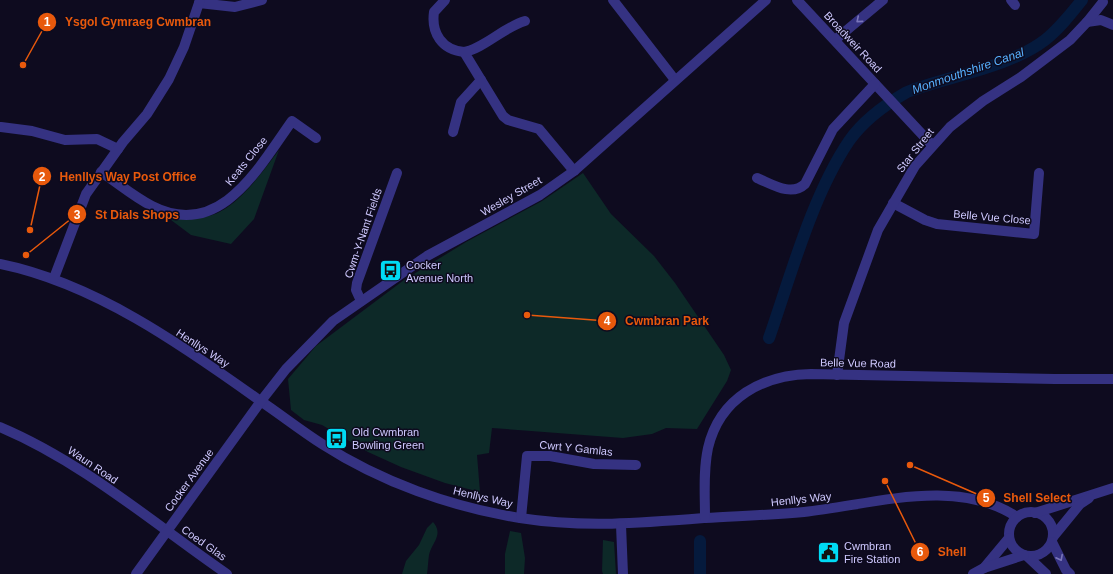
<svg xmlns="http://www.w3.org/2000/svg" width="1113" height="574" font-family="Helvetica,sans-serif">
  <style>
    .green { fill: #0d2928 }
    .lines { fill: none; stroke-linecap: round; stroke-linejoin: round }
    .canal { stroke: #051a3d; stroke-width: 12 }
    .minor { stroke: #353282; stroke-width: 10 }
    .oneway { stroke: #7a76ba }
    .labels { text-anchor: middle; stroke-width: 3; stroke-linejoin: round; paint-order: stroke }
    .street-label { font-size: 11px; fill: #cfc9ff; stroke: #0e0b1f }
    .poi-label { font-size: 11px; fill: #cfc9ff; stroke: #0e0b1f; text-anchor: start }
    .water-label { font-size: 12px; font-style: italic; fill: #57b1ff; stroke: #0e0b1f }
    .leader { fill: none; stroke: #e8590c; stroke-width: 1.5 }
    .callout-dot { fill: #e8590c; stroke: #0e0b1f; stroke-width: 1.5 }
    .mark-label { font-size: 12px; text-anchor: middle; font-weight: bold; fill: #fff }
    .callout-label { font-size: 12px; text-anchor: middle; font-weight: bold; fill: #e8590c; stroke: #0e0b1f; stroke-width: 3; stroke-linejoin: round; paint-order: stroke }
  </style>
  <rect width="100%" height="100%" fill="#0e0b1f"/>
  <g class="green">
    <path d="M279 150 254 219 231 244 191 235 167 217 168 213C179 214 191 217 202 217 233 216 262 172 279 150Z"/>
    <polygon points="583,173 611,214 654,256 675,283 724,355 731,370 727,381 697,429 666,428 652,434 623,438 492,428 489,453 477,455 480,492 445,483 401,467 368,452 322,425 304,420 291,410 288,379 316,346 404,280 466,242 542,201"/>
    <path d="M433 522C444 535 432 542 429 555 428 561 428 568 427 574H402L406 561 419 545 427 528Z"/>
    <polygon points="510,531 521,533 525,558 524,574 505,574 505,554"/>
    <polygon points="603,540 614,542 616,574 603,574 602,571"/>
  </g>
  <g class="lines">
    <g class="canal">
      <path d="M769 338C791 275 812 196 849 141 863 121 886 104 907 92 949 76 1010 67 1045 40 1059 29 1070 15 1082 0"/>
      <polyline points="700,574 700,541"/>
    </g>
    <g class="minor">
      <path d="M445 0 434 12C431 33 442 50 464 52"/>
      <polyline points="613,0 675,80"/>
      <polyline points="797,0 932,145"/>
      <polyline points="1011,0 1015,5"/>
      <polyline points="199,3 235,7 262,0"/>
      <path d="M525 21C504 27 483 49 464 52L503 116 508 120 539 129 574 171"/>
      <polyline points="1087,22 1101,20 1113,25"/>
      <polyline points="835,40 883,0"/>
      <polyline points="1,127 32,131 65,140 97,139 118,149"/>
      <polyline points="453,132 461,102 481,80"/>
      <path d="M101 172C118 183 134 197 152 206 220 241 259 167 292 121L316 138"/>
      <path d="M757 178C772 184 791 197 805 184L833 129 875 84"/>
      <polyline points="893,203 925,220 937,224 1034,234 1039,173"/>
      <path d="M0 264C94 283 182 345 259 400 280 414 300 430 322 444 381 482 451 507 520 518 582 528 643 523 705 518 738 516 771 515 804 512 872 505 955 476 1017 517"/>
      <polyline points="54,278 86,194 123,142 147,114 169,79 184,47 200,0"/>
      <polyline points="361,301 356,290 357,283 397,173"/>
      <polyline points="837,375 844,323 878,230 915,166 950,127 983,101 1021,77 1070,40 1087,22 1103,2"/>
      <path d="M0 427C83 462 153 523 227 574"/>
      <circle cx="1031" cy="534" r="22"/>
      <polyline points="1035,513 1113,488"/>
      <polyline points="521,518 527,456 550,456 594,464 636,465"/>
      <path d="M705 518C705 495 703 471 708 448 720 397 763 375 811 374L1055 379H1113"/>
      <polyline points="621,525 623,574"/>
      <polyline points="1053,537 1080,504 1089,498"/>
      <polyline points="1052,542 1066,570 1070,574"/>
      <polyline points="1027,556 1046,574"/>
      <polyline points="984,568 1009,538"/>
      <polyline points="136,574 261,401 286,369 333,321 427,256 540,195 574,171 766,0"/>
      <polyline points="973,574 984,568 1024,555"/>
    </g>
  </g>
  <defs><path id="oneway-chevron" d="M-2-3.5L2.5 0L-2 3.5" fill="none" stroke-width="1.6" stroke-linecap="round" stroke-linejoin="round"/></defs>
  <g class="oneway">
    <use href="#oneway-chevron" transform="translate(859 20) rotate(140)"/>
    <use href="#oneway-chevron" transform="translate(1060 558) rotate(63)"/>
  </g>
  <defs>
    <symbol id="bus-square" viewBox="-11 -11 22 22"><rect x="-9" y="-9" width="18" height="18" rx="4" fill="#00dbf4" stroke="#0e0b1f"/><path d="M-5-6H5V4H4V6H2V4H-2V6H-4V4H-5ZM-3.5-4V0h7V-4ZM-3.5 1.2v1.5H-2V1.2ZM2 1.2v1.5H3.5V1.2Z" fill="#111"/></symbol>
    <symbol id="civic-square" viewBox="-11 -11 22 22"><rect x="-9" y="-9" width="18" height="18" rx="4" fill="#00dbf4" stroke="#0e0b1f"/><path d="M-.6-6.5H3V-4.5H.6V-3L4-1V1h2V6H-6V1h2V-1L-.6-3ZM-1.2 2.5V6h2.4V2.5Z" fill="#111"/></symbol>
  </defs>
  <g fill-rule="evenodd">
    <use href="#bus-square" x="378" y="258" width="25" height="25"/>
    <use href="#bus-square" x="324" y="426" width="25" height="25"/>
    <use href="#civic-square" x="816" y="540" width="25" height="25"/>
  </g>
  <g class="labels">
    <g class="street-label">
      <text transform="translate(853 42) rotate(47)" y="4">Broadweir Road</text>
      <text transform="translate(915 150) rotate(-52)" y="4">Star Street</text>
      <text transform="translate(246 161) rotate(-51)" y="4">Keats Close</text>
      <text transform="translate(511 196) rotate(-30)" y="4">Wesley Street</text>
      <text transform="translate(992 217) rotate(5)" y="4">Belle Vue Close</text>
      <text transform="translate(363 233) rotate(-71)" y="4">Cwm-Y-Nant Fields</text>
      <text transform="translate(203 348) rotate(33)" y="4">Henllys Way</text>
      <text transform="translate(858 363) rotate(1)" y="4">Belle Vue Road</text>
      <text transform="translate(576 448) rotate(6)" y="4">Cwrt Y Gamlas</text>
      <text transform="translate(93 465) rotate(34)" y="4">Waun Road</text>
      <text transform="translate(189 480) rotate(-54)" y="4">Cocker Avenue</text>
      <text transform="translate(483 497) rotate(13)" y="4">Henllys Way</text>
      <text transform="translate(801 499) rotate(-6)" y="4">Henllys Way</text>
      <text transform="translate(204 543) rotate(35)" y="4">Coed Glas</text>
    </g>
    <g class="poi-label">
      <text x="406" y="269">Cocker<tspan x="406" dy="13">Avenue North</tspan></text>
      <text x="352" y="436">Old Cwmbran<tspan x="352" dy="13">Bowling Green</tspan></text>
      <text x="844" y="550">Cwmbran<tspan x="844" dy="13">Fire Station</tspan></text>
    </g>
    <g class="water-label">
      <text transform="translate(968 71) rotate(-19)" y="4">Monmouthshire Canal</text>
    </g>
  </g>
  <path class="leader" d="M23 65L47 22M30 230L42 176M26 255L77 214M527 315L607 321M910 465L986 498M885 481L920 552"/>
  <g class="callout-dot">
    <circle cx="23" cy="65" r="4"/>
    <circle cx="30" cy="230" r="4"/>
    <circle cx="26" cy="255" r="4"/>
    <circle cx="527" cy="315" r="4"/>
    <circle cx="910" cy="465" r="4"/>
    <circle cx="885" cy="481" r="4"/>
    <circle cx="47" cy="22" r="10"/>
    <circle cx="42" cy="176" r="10"/>
    <circle cx="77" cy="214" r="10"/>
    <circle cx="607" cy="321" r="10"/>
    <circle cx="986" cy="498" r="10"/>
    <circle cx="920" cy="552" r="10"/>
  </g>
  <g class="mark-label">
    <text x="47" y="26">1</text>
    <text x="42" y="181">2</text>
    <text x="77" y="219">3</text>
    <text x="607" y="325">4</text>
    <text x="986" y="502">5</text>
    <text x="920" y="556">6</text>
  </g>
  <g class="callout-label">
    <text x="138" y="26">Ysgol Gymraeg Cwmbran</text>
    <text x="128" y="181">Henllys Way Post Office</text>
    <text x="137" y="219">St Dials Shops</text>
    <text x="667" y="325">Cwmbran Park</text>
    <text x="1037" y="502">Shell Select</text>
    <text x="952" y="556">Shell</text>
  </g>
</svg>
